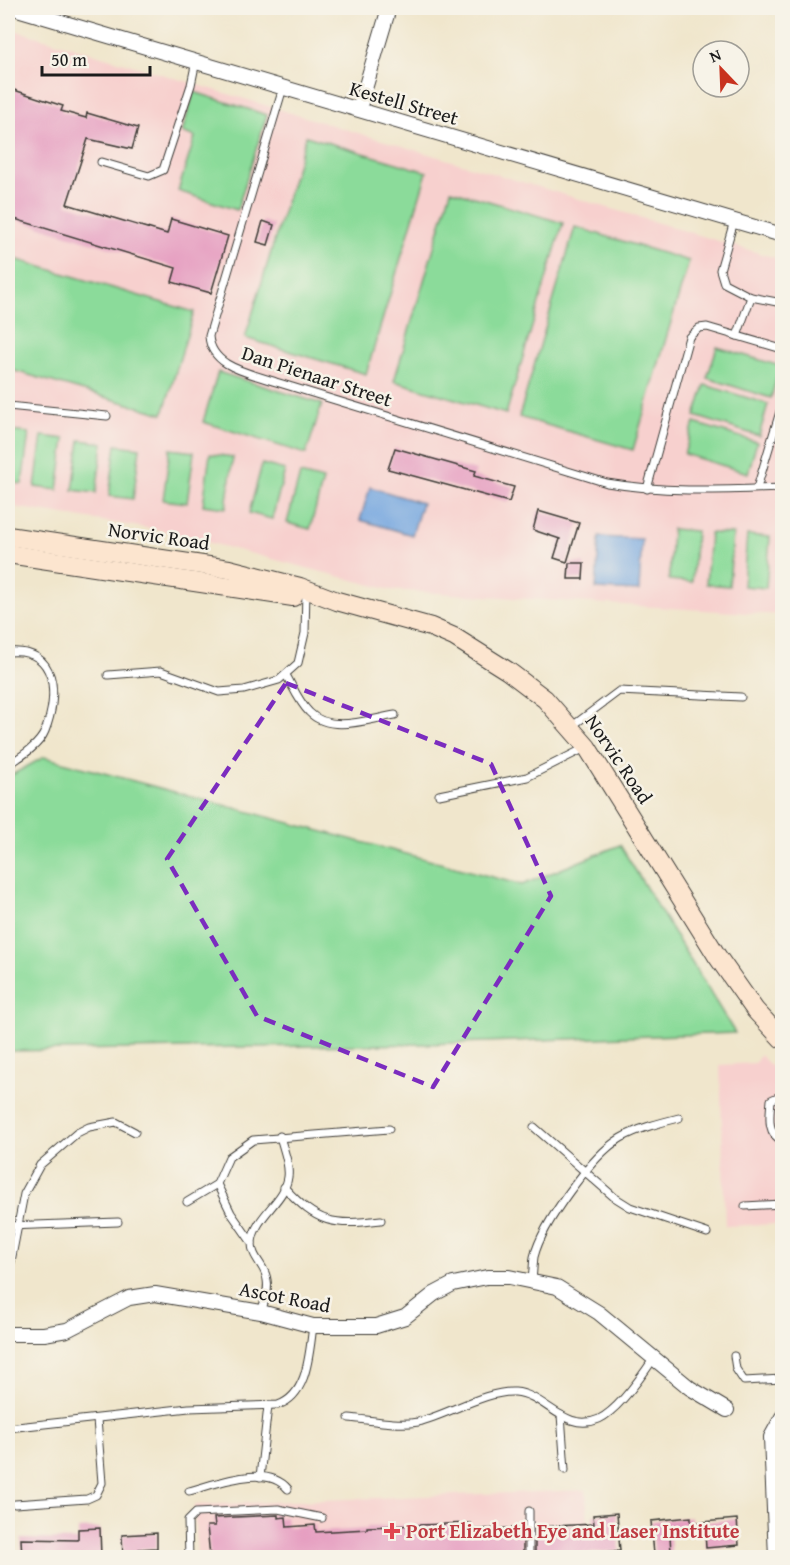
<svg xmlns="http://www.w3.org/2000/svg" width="790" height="1565" font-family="'Gentium Book Plus',serif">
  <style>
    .built { fill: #f7d0ce }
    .green { fill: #8bdb9a; stroke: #547c5b; stroke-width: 1.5 }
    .water { fill: #73a5df; stroke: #48607e; stroke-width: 1.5 }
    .building { fill: #e69fc1 }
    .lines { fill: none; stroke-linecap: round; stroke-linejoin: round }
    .lane-casing { stroke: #3c3a36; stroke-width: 9 }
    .street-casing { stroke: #3c3a36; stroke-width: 16 }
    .secondary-casing { stroke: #3c3a36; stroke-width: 20 }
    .lane { stroke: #fff; stroke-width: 7 }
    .street { stroke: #fff; stroke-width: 14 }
    .secondary { stroke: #fce5cf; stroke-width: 18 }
    .marked { fill: none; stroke: #7b2cbf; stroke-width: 4.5; stroke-dasharray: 12 8; stroke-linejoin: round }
    .health-dot { fill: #e0444e; stroke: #f7f3e8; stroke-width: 2 }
    .labels { text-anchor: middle; stroke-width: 5; stroke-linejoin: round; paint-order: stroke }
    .street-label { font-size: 20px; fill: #1c1c1c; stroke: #f7f3e8 }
    .health-label { font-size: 20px; font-weight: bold; fill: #be3a42; stroke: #f7f3e8; text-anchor: start }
  </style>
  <rect width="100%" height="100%" fill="#f7f3e8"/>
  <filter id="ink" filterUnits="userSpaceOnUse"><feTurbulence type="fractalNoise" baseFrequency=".0167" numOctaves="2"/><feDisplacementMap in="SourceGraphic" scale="12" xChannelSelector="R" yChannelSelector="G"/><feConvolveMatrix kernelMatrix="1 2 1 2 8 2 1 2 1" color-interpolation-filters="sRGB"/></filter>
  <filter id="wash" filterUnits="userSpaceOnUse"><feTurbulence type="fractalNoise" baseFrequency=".008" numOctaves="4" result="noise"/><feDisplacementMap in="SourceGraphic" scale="24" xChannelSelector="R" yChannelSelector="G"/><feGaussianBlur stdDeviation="1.35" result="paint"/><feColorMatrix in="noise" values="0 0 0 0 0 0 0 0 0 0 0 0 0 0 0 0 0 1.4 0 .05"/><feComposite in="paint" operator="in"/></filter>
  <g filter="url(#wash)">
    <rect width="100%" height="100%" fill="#f0e6cc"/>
    <g class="built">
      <polygon points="8,28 782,260 782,615 391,590 165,531 8,506"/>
      <polygon points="760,1055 782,1077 782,1224 725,1226 720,1065 755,1063"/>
      <polygon points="586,1490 590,1557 197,1557 194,1505"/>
    </g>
    <g class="green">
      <polygon points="194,92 267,115 237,210 178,191 195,137 182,132"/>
      <polygon points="306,136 427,172 366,374 245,338"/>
      <polygon points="451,190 563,223 506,414 394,381"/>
      <polygon points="575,227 689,261 633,450 519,417"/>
      <polygon points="8,257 194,312 163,414 8,369"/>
      <polygon points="717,347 780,366 771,398 707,378"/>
      <polygon points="218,372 322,404 306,454 203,422"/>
      <polygon points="705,385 768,404 759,436 695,416"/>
      <polygon points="694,423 757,442 748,473 684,454"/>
      <polygon points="8,431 29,433 22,484 8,482"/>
      <polygon points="42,436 65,439 58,490 35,487"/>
      <polygon points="80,440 103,443 96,493 73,490"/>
      <polygon points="116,445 140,448 133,499 109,496"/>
      <polygon points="170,449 194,452 187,503 163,500"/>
      <polygon points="210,454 233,457 226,508 203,505"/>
      <polygon points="262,464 285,470 272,519 249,513"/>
      <polygon points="300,474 323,480 310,529 287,523"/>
      <polygon points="672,529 696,531 692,582 669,580"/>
      <polygon points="710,533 733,534 729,586 706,584"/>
      <polygon points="747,535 770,537 766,588 743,586"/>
      <polygon points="44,757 522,885 620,845 735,1033 425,1044 8,1051 8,777"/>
    </g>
    <g class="water">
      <polygon points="370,487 422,503 412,535 360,520"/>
      <polygon points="599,537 642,539 639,591 596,589"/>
    </g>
    <g id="blocks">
      <g class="building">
        <polygon points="8,88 63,106 61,111 86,118 87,113 138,128 132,149 88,139 67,204 167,234 171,219 228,236 211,293 172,282 176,268 8,217"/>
        <polygon points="263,221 274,225 268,245 257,242"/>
        <polygon points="395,448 476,471 474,476 514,487 509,502 388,469"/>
        <polygon points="538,511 579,523 567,562 554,558 560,539 533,530"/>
        <polygon points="569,563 584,563 583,579 568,579"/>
        <polygon points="617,1513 620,1551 535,1556 535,1527 594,1524 593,1515"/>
        <polygon points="278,1515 278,1518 286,1517 287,1527 315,1525 316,1532 367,1529 367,1527 471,1523 471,1529 523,1528 523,1557 210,1557 207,1526 215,1526 214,1518"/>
        <polygon points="691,1517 691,1523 737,1519 739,1545 706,1548 705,1533 670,1536 671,1553 654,1554 651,1521"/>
        <polygon points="100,1528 101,1557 22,1557 21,1539 78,1540 78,1529"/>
        <polygon points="157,1533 157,1548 139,1549 139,1557 123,1557 122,1535"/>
      </g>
    </g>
  </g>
  <g filter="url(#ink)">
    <use href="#blocks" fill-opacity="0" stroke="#3c3a36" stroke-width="1.5"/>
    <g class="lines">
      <defs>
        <g id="lane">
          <path d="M283 88 209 336C211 368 251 373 276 382L607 483C666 493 723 490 782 488"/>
          <polyline points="101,162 149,176 163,170 191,85 196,61"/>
          <polyline points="734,221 720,270 724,283 751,297 782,303"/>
          <polyline points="737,336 751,297"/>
          <polyline points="8,406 107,416"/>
          <polyline points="757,488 782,405"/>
          <polyline points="647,489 689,337 699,328 707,327 782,349"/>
          <path d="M8 652C58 647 59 696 45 731 39 746 20 757 8 765"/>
          <polyline points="108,675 161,671 219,692 244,690 279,680 298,663 305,633 306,591"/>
          <path d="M286 675C293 687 299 702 309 712 330 734 369 719 395 715"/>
          <polyline points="571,727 619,691 741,697"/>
          <polyline points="439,795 527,777 585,748"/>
          <path d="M782 1095 771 1100C770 1114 766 1134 782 1140"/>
          <polyline points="534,1127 614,1197 630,1207 707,1233"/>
          <polyline points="217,1184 231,1213 252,1243"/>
          <path d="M284 1187C318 1224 333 1226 381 1220"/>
          <polyline points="187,1202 217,1184 229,1157 253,1140 389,1129"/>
          <polyline points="745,1206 782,1204"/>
          <polyline points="8,1226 118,1222"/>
          <polyline points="8,1277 24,1194 40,1165 77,1133 89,1127 116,1122 135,1132"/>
          <path d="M532 1280C533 1273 533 1265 534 1257 542 1224 592 1155 621 1138 639 1128 659 1123 679 1118"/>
          <path d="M261 1312C264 1302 269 1292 267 1280 266 1266 251 1258 252 1242 255 1216 285 1201 288 1177 290 1164 283 1149 280 1136"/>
          <polyline points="734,1356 736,1369 744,1381 782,1379"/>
          <polyline points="561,1415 565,1470"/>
          <path d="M349 1418C370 1420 398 1426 418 1422 447 1415 487 1390 515 1392 545 1394 565 1434 599 1419 618 1410 642 1376 654 1358"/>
          <path d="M8 1428 189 1408 278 1405C308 1395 309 1354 313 1326"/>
          <polyline points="260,1477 268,1406"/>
          <path d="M189 1491C217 1484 266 1463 288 1489"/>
          <polyline points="15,1504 87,1499 96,1495 102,1483 97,1419"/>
          <polyline points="189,1558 188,1521 196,1513 278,1509 322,1518"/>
          <polyline points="529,1558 529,1511"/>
        </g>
        <g id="street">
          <polyline points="14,8 782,235"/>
          <polyline points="359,109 389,8"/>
          <polyline points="8,1334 44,1334 67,1330 129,1298 155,1294 261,1312 313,1326 376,1326 405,1317 434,1294 453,1284 487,1277 509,1277 557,1287 599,1313 690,1388 727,1410"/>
          <polyline points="776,1558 771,1437 782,1417"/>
        </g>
        <g id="secondary">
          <polyline points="8,536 229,569 300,587 337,601 431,627 454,637 508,671 545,699 587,747 717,956 755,1010 782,1039"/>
          <polyline points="8,554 293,597"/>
        </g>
      </defs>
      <use href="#lane" class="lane-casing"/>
      <use href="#street" class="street-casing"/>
      <use href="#secondary" class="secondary-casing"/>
      <use href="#lane" class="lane"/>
      <use href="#street" class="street"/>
      <use href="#secondary" class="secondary"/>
    </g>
  </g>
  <path class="marked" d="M286 683 491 764 551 896 433 1087 257 1016 167 859Z"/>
  <path class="health-dot" d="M389 1522h6v6h6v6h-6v6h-6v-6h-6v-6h6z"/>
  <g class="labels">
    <g class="street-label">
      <text transform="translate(404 103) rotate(16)" y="7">Kestell Street</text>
      <text transform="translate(317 376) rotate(18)" y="7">Dan Pienaar Street</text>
      <text transform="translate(159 536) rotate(8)" y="7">Norvic Road</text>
      <text transform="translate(619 759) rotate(56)" y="7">Norvic Road</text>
      <text transform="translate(285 1297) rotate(11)" y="7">Ascot Road</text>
    </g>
    <g class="health-label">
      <text x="406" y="1538">Port Elizabeth Eye and Laser Institute</text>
    </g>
  </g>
  <rect width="790" height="1565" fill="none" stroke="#f7f3e8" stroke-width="30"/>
  <g transform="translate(721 69) rotate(337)"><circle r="28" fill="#f7f3e8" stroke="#9f9d96" stroke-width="1.5"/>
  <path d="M0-4.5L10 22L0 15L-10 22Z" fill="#c8321e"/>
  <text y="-9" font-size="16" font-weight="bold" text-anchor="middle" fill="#1c1c1c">N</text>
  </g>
  <path d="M42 66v9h108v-9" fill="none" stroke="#1c1c1c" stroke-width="3"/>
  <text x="51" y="66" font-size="18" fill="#1c1c1c" stroke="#f7f3e8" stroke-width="4.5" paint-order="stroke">50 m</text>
</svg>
